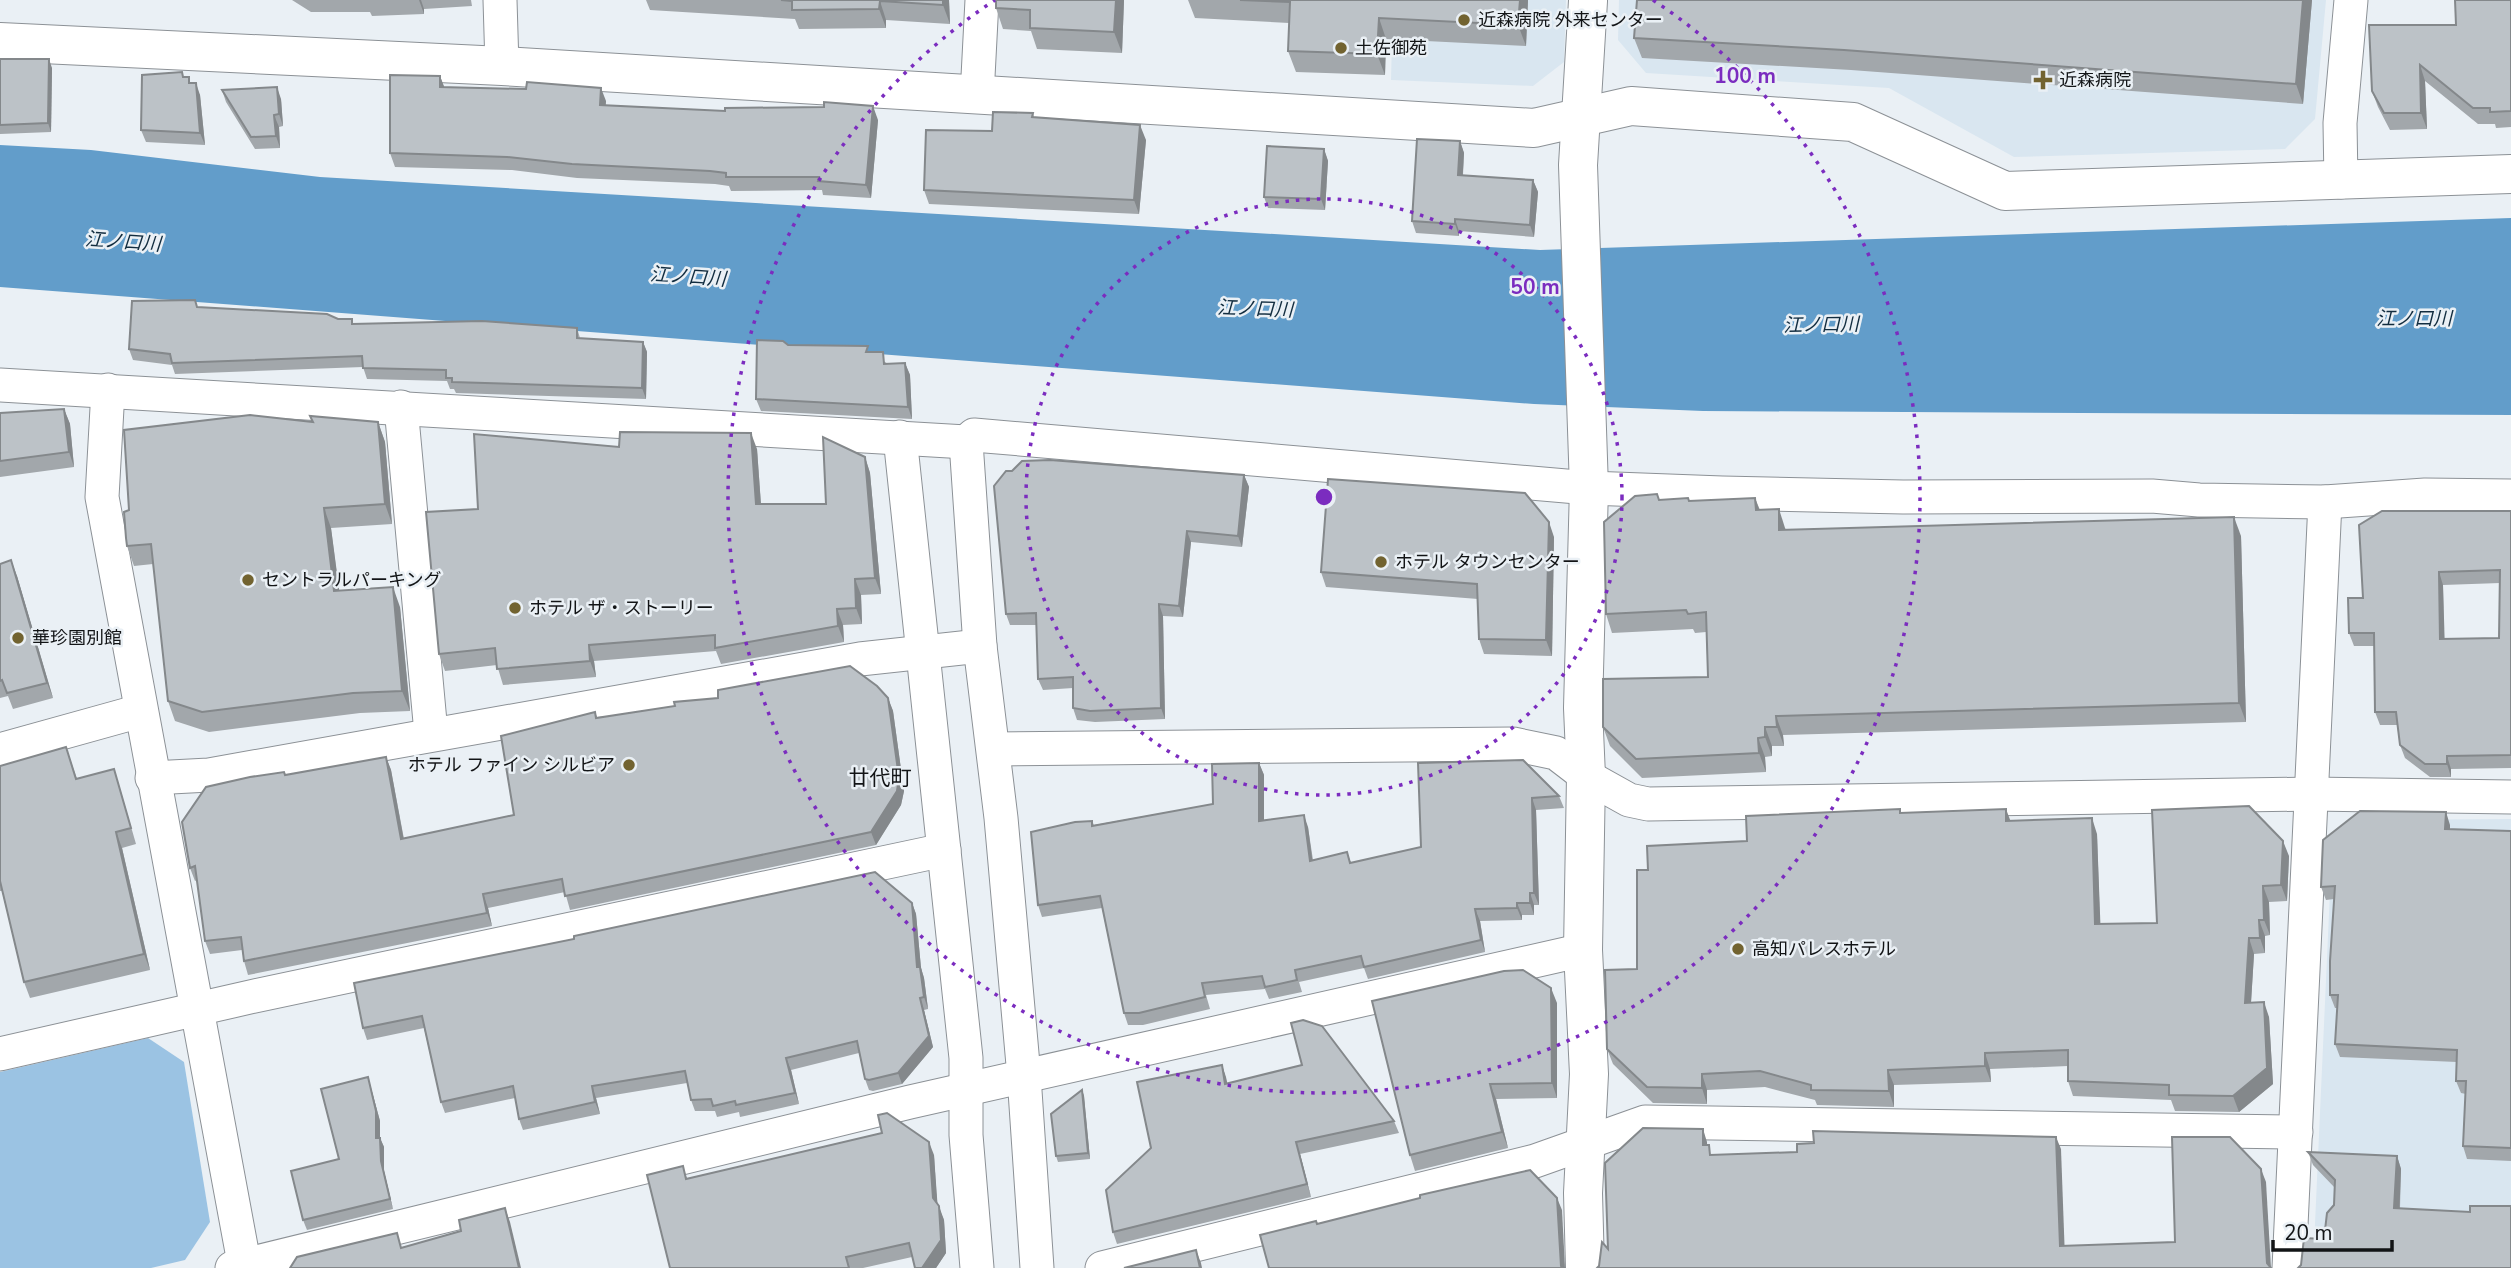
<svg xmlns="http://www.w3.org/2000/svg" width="2511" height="1268" font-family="'Nunito Sans','Noto Sans JP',sans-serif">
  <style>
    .built { fill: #d9e6f0 }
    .green { fill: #9bc3e3 }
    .water { fill: #629dca }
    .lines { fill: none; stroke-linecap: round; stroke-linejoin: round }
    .minor-casing { stroke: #8c9196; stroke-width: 35 }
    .tertiary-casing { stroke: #8c9196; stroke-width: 40 }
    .minor { stroke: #fff; stroke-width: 33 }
    .tertiary { stroke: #fff; stroke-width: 38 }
    .wall { fill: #a2a7ab; fill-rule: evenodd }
    .shaded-wall { fill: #84888b }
    .building { fill: #bcc2c7; stroke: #84888b; stroke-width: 2; fill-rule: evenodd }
    .ring { fill: none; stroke: #7b2cbf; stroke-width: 3.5; stroke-dasharray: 3.5 7 }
    .poi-dot { fill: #726330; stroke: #eaf0f5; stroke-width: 2.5 }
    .labels { text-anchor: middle; stroke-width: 5; stroke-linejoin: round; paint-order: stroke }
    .poi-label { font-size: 18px; fill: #121416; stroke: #eaf0f5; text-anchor: start }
    .water-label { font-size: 19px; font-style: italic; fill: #122d40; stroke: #eaf0f5 }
    .quarter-label { font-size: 21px; fill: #121416; stroke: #eaf0f5 }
    .centre { fill: #7b2cbf; stroke: #eaf0f5; stroke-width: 3.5 }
    .ring-label { font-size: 21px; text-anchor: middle; font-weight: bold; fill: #7b2cbf; stroke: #eaf0f5; stroke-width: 5; stroke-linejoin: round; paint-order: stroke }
  </style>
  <rect width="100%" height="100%" fill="#eaf0f5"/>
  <g class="built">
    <polygon points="1393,0 1566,0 1564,62 1533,86 1391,80"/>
    <polygon points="1619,0 2326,0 2315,119 2285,149 2014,157 1889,88 1646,73 1618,40"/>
    <polygon points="2511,819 2511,1268 2313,1268 2332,847 2364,820"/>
  </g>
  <polygon class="green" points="148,1038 184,1062 210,1222 185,1260 151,1268 0,1268 0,1072"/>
  <polygon class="water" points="0,145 91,150 320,177 1540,250 2511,218 2511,415 1703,411 1534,404 0,287"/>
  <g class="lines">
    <defs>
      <g id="minor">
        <polyline points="500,0 502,66"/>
        <polyline points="977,96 982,0"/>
        <polyline points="2341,182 2340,123 2351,0"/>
        <polyline points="0,385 966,442 974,435 1589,488 1722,493 1903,497 2152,496 2199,500 2325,502 2425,495 2511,496"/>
        <polyline points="108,390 102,497 245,1268"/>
        <polyline points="401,407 431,733"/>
        <polyline points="900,437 966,1058 966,1135 977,1268"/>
        <polyline points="966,442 980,646 1001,818 1024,1076 1037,1268"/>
        <polyline points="994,749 1513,744 1556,753 1586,776 1629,800 1648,804 2311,794 2511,797"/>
        <polyline points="0,750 140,711"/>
        <polyline points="152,778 209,775 860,659 980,646"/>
        <polyline points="0,1054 250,997 944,850"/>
        <polyline points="232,1268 910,1102 1583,950"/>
        <polyline points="1102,1268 1535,1161 1645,1122 2296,1132"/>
        <polyline points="2289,1268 2325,502"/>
      </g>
      <g id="tertiary">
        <polyline points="0,42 502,66 1534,128 1631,106 1853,122 2005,191 2511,174"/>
        <polyline points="1585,1268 1583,1193 1589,1074 1583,950 1586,776 1583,708 1589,488 1578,165 1588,1"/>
      </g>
    </defs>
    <use href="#minor" class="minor-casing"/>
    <use href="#tertiary" class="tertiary-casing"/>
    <use href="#minor" class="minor"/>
    <use href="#tertiary" class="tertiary"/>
  </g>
  <g class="wall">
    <polygon points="292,0 471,0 472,6 424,9 424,14 372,16 370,12 311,12"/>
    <polygon points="646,0 949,0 950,24 886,20 886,28 799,29 795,19 650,10"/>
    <polygon points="1124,0 1122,53 1037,49 1031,31 1003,29 996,8"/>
    <polygon points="1188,0 1528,0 1526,46 1386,39 1385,75 1296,72 1288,51 1289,23 1195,18"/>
    <polygon points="2312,0 2303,104 1851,70 1642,58 1634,38"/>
    <polygon points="2511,0 2511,127 2496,128 2495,124 2478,124 2425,81 2427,129 2390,130 2378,107 2372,91 2456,25"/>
    <polygon points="0,59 52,68 51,132 0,134"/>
    <polygon points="440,76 444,87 606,101 605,105 878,120 871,198 823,195 822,190 731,191 729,186 715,184 577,178 512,170 395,167 390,153"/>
    <polygon points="184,77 191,83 200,95 205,145 146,142 141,130"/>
    <polygon points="222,90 281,99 283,126 279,127 280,148 255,149 226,102"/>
    <polygon points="1033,113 1034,117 1146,140 1139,214 929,204 924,190 992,131"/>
    <polygon points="1460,141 1464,153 1463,175 1533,180 1538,192 1534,237 1459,231 1459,236 1416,233 1412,221"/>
    <polygon points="1324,149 1328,161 1325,210 1268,208 1264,197"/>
    <polygon points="198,307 338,319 353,324 577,328 580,338 643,342 647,352 646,399 456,393 454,389 450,389 447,381 367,379 363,367 175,374 172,365 133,360 129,349"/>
    <polygon points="788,345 870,352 888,364 905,363 910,375 912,419 761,411 756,399"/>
    <polygon points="64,409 70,424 74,467 0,477 0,413"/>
    <polygon points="312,422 378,422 385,442 392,524 331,528 339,591 400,607 410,711 360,713 209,732 175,721 168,701 153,564 134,566 127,546"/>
    <polygon points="619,447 757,449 761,504 826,504 865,457 870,473 881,594 861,595 862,624 843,625 844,642 721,664 716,651 594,661 596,677 503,685 497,665 445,671 439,654 478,509"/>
    <polygon points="1244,475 1249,487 1242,547 1191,542 1183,617 1163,616 1165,719 1095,722 1077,720 1073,708 1073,688 1043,690 1038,679 1036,625 1010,625 1006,614"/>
    <polygon points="1755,498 1760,510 1786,529 2241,536 2246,722 1783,735 1784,746 1772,746 1772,756 1765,757 1766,772 1642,778 1610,746 1603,727 1708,677 1706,632 1695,633 1693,629 1612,633 1606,614 1689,501"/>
    <path d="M2511 511V768L2451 769V777H2430L2405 758 2400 745 2397 725H2380L2375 712 2374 646H2354L2349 633 2363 598ZM2500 583 2499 638 2444 639 2443 585Z"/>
    <polygon points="1554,537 1552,656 1484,654 1479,639 1478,599 1326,587 1321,572"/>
    <polygon points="0,564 17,576 53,698 13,709 8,696 0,698"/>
    <polygon points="888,698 893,711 904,791 901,805 876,845 570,910 565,892 488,908 492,926 248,975 244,961 242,950 210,954 205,941 197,880 195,881 190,868 285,775 386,757 391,770 404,839 514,815 595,712 597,717"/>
    <polygon points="66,747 77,779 119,785 136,844 122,848 150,970 30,998 24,982 2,891 0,891 0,766"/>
    <polygon points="1259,763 1264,775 1264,820 1308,827 1313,860 1347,852 1351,863 1421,847 1418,763 1559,796 1564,808 1536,810 1539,905 1534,905 1534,915 1522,915 1522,920 1480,921 1485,952 1368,979 1364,968 1299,982 1302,992 1269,999 1265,989 1206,995 1210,1009 1143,1025 1128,1025 1124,1013 1102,908 1042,917 1038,905 1092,821 1094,825 1213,804"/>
    <polygon points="1900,809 1901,813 2010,821 2097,834 2100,924 2157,923 2289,856 2287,901 2269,902 2270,935 2265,936 2265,953 2254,954 2251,1003 2269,1017 2273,1084 2239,1112 2175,1111 2171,1100 2073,1096 2068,1081 2068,1066 1990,1069 1991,1082 1894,1085 1894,1107 1817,1105 1815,1100 1765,1087 1707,1090 1707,1104 1653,1103 1613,1064 1607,1049 1637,969 1747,841"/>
    <polygon points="2450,825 2450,829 2511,831 2511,1161 2467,1159 2463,1146 2466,1094 2461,1093 2456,1081 2457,1062 2340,1057 2335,1044 2338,1008 2335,1008 2330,995 2334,899 2326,900 2321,887"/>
    <polygon points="912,903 916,914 921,968 924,978 928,1009 924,1010 933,1047 902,1084 873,1091 869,1090 865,1079 859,1053 791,1070 799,1104 740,1117 739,1112 717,1117 715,1111 695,1111 691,1100 687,1083 596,1098 600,1114 523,1130 519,1119 515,1098 445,1113 441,1102 424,1028 367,1040 363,1028"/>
    <polygon points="1557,1003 1557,1098 1496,1099 1508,1148 1415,1171 1410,1155"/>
    <polygon points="1222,1065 1227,1083 1394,1121 1399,1133 1300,1154 1311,1197 1117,1244 1113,1232 1151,1148"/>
    <polygon points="368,1077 380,1121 380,1138 384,1147 384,1171 393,1209 307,1230 303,1220 339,1159"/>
    <polygon points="1082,1090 1084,1096 1090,1159 1058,1162 1056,1156"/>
    <polygon points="2308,1152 2397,1156 2401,1169 2400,1208 2470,1212 2324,1239 2334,1205 2335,1188 2313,1165"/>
    <polygon points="934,1155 937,1204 944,1220 946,1253 936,1268 915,1268 912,1257 863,1268 670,1268 683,1166 687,1179"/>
  </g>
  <g class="shaded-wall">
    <polygon points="419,0 421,0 424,9 424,14"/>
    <polygon points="943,0 949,0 950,24 943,5"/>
    <polygon points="1116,0 1124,0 1122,53 1114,32"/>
    <polygon points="1520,0 1528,0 1526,46 1518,25"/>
    <polygon points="2303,0 2312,0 2303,104 2296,84"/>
    <polygon points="880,1 886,20 886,28 879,9"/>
    <polygon points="1379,18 1386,39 1385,75 1377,54"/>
    <polygon points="49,59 52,68 51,132 48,123"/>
    <polygon points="2420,65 2425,81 2427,129 2421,113"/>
    <polygon points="440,76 445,89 440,87"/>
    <polygon points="196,83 200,95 205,145 200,133"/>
    <polygon points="277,87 281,99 283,126 279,114"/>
    <polygon points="601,88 606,101 605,118 600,105"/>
    <polygon points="873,106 878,120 871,198 866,185"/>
    <polygon points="274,115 279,127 280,148 276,136"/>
    <polygon points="1140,125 1146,140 1139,214 1134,200"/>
    <polygon points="1460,141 1464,153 1462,187 1458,175"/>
    <polygon points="1324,149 1328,161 1325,210 1321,199"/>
    <polygon points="1533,180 1538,192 1534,237 1530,225"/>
    <polygon points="1455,219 1459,231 1459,236 1455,224"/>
    <polygon points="643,342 647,352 646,399 642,388"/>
    <polygon points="905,363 910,375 912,419 908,407"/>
    <polygon points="64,409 70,424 74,467 69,452"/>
    <polygon points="378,422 385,442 392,524 385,504"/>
    <polygon points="751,433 757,449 762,520 756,504"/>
    <polygon points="865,457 870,473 881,594 875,578"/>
    <polygon points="1244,475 1249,487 1242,547 1238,536"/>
    <polygon points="1755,498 1762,517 1756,510"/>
    <polygon points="324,508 331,528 342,611 334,591"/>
    <polygon points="1779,509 1785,528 1786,549 1779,530"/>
    <polygon points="2234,517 2241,536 2246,722 2239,703"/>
    <polygon points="1549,522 1554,537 1552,656 1546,640"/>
    <polygon points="1187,531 1191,542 1183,617 1179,606"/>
    <polygon points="11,560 17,576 53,698 47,683"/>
    <polygon points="2439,572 2443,585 2445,652 2440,639"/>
    <polygon points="855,579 861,595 862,624 856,608"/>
    <polygon points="393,587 400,607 410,711 402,691"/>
    <polygon points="1159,604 1163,616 1165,719 1161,708"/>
    <polygon points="837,609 843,625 844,642 838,626"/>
    <polygon points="589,645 594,661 596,677 590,661"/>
    <polygon points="888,698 893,711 904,791 901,805 876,845 871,832"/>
    <polygon points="1776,716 1783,735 1784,746 1777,727"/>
    <polygon points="1765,727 1772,746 1772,756 1765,737"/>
    <polygon points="1758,738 1765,757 1766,772 1759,753"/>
    <polygon points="2447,756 2451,769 2451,777 2447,764"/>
    <polygon points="386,757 391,770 406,852 401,839"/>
    <polygon points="1259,763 1264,775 1264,833 1259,821"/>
    <polygon points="1532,798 1536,810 1539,905 1534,893"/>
    <polygon points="2006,809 2012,825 2006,821"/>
    <polygon points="2446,812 2450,825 2450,841 2445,829"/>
    <polygon points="1304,815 1308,827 1314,873 1310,861"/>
    <polygon points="2092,818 2097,834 2101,940 2095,924"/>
    <polygon points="116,832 122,848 150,970 144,954"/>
    <polygon points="2283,841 2289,856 2287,901 2281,885"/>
    <polygon points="2263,886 2269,902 2270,935 2264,920"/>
    <polygon points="1530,893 1534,905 1534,915 1530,903"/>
    <polygon points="483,894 488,908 492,926 487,913"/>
    <polygon points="912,903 916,914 921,968 924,978 928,1009 924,997 917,967"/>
    <polygon points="1517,903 1522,915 1522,920 1517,908"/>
    <polygon points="1475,909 1480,921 1485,952 1481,940"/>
    <polygon points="2259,920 2265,936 2265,953 2260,938"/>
    <polygon points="2249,938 2254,954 2250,1018 2245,1003"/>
    <polygon points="1551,988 1557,1003 1557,1098 1552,1083"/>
    <polygon points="920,998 924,1010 933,1047 902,1084 898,1073"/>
    <polygon points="2264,1002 2269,1017 2273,1084 2239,1112 2233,1096"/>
    <polygon points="1985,1053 1990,1069 1991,1082 1985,1066"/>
    <polygon points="786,1058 791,1070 799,1104 795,1093"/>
    <polygon points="1222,1065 1226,1077 1230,1096 1225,1084"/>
    <polygon points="1888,1070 1894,1085 1894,1107 1889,1091"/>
    <polygon points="1702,1074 1707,1090 1707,1104 1702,1088"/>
    <polygon points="368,1077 380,1121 380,1148 376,1138"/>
    <polygon points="1490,1084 1496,1099 1508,1148 1502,1132"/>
    <polygon points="592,1086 596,1098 600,1114 595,1102"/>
    <polygon points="1082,1090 1084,1096 1090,1159 1088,1153"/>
    <polygon points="1703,1129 1707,1142 1707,1158 1703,1145"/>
    <polygon points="2056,1137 2061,1149 2065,1259 2060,1246"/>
    <polygon points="380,1138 384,1147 384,1171 393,1209 390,1199 381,1161"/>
    <polygon points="929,1142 934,1155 938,1211 933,1198"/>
    <polygon points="1296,1142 1300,1154 1311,1197 1307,1184"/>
    <polygon points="2397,1156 2401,1169 2399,1221 2394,1208"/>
    <polygon points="2261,1169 2266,1182 2271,1268 2267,1263"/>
    <polygon points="1557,1198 1562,1210 1565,1268 1562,1268 1561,1266"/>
    <polygon points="939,1206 944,1220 946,1253 936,1268 922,1268"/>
    <polygon points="505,1208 510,1222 521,1268 519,1268"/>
    <polygon points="1196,1250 1201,1263 1202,1268 1200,1268"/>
  </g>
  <g class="building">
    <polygon points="781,0 943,0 943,5 880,1 879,9 792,10 792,1"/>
    <polygon points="996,0 1116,0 1114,32 1030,28 1030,10 996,8"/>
    <polygon points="1240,0 1520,0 1518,25 1379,18 1377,54 1288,51 1290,2"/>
    <polygon points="1637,0 2303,0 2296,84 1844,50 1634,38"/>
    <polygon points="2455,0 2511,0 2511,111 2490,112 2490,108 2473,108 2420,65 2421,113 2384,113 2372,91 2369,25 2456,25"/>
    <polygon points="0,59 49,59 48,123 0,125"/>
    <polygon points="182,72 183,77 189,77 189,83 196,83 200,133 141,130 142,75"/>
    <polygon points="390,75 440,76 440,87 526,89 527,82 601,88 600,105 725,111 725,108 824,107 824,102 873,106 866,185 818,181 819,177 726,177 726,173 710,171 572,164 507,157 390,153"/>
    <polygon points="277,87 279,114 274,115 276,136 251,137 222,90"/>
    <polygon points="993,112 1033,113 1032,117 1140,125 1134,200 924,190 926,130 992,131"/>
    <polygon points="1417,139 1460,141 1458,175 1533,180 1530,225 1455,219 1455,224 1412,221"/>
    <polygon points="1267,146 1324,149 1321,199 1264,197"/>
    <polygon points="195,300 197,307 327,314 338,319 352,319 352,324 482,321 577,328 577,338 643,342 642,388 452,382 452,378 446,378 446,370 363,368 362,356 172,363 170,354 129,349 132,301"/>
    <polygon points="757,340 783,341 788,345 868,346 866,352 883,352 884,364 905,363 908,407 756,399"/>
    <polygon points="64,409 69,452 0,461 0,413"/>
    <polygon points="250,415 313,422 310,416 378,422 385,504 324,508 334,591 393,587 402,691 353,693 202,712 168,701 151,544 127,546 126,538 124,512 129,510 124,430"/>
    <polygon points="620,432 751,433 756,504 826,504 823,437 865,457 875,578 855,579 856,608 837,609 838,626 715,648 715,635 589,645 590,661 497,669 495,648 439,654 426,512 478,509 474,434 619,447"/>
    <polygon points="1050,460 1244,475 1238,536 1187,531 1179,606 1159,604 1161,708 1090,711 1073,708 1073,677 1038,679 1036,613 1006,614 994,486 1006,471 1012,471 1022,461"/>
    <polygon points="1328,479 1525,493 1549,522 1546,640 1479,639 1477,584 1321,572"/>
    <polygon points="1657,494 1659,500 1688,498 1689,501 1755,498 1756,510 1779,509 1779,530 2234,517 2239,703 1776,716 1777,727 1765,727 1765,737 1758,738 1759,753 1636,759 1603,727 1603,679 1708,677 1706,612 1688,614 1686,610 1606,614 1604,522 1635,496"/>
    <path d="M2382 511H2511V755L2447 756V764H2425L2400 745 2396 712H2375L2374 633H2349L2348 598H2363L2359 525ZM2500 570 2499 638 2440 639 2439 572Z"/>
    <polygon points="11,560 47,683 7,693 2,680 0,681 0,564"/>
    <polygon points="850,666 877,686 888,698 899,778 897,791 871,832 565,896 562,879 483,894 487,913 244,961 241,937 205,941 195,866 190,868 182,822 206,787 250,777 284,772 285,775 386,757 401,839 514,815 501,736 595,712 596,718 675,706 674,702 718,698 718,690"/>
    <polygon points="66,747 76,779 114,769 131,828 116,832 144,954 24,982 0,881 0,766"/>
    <polygon points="1523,760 1559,796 1532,798 1534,893 1530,893 1530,903 1517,903 1517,908 1475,909 1481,940 1364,967 1361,956 1295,970 1297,980 1265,987 1262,976 1202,983 1205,997 1139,1013 1124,1013 1100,896 1038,905 1031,832 1075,822 1092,821 1092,826 1213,804 1212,764 1259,763 1259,821 1304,815 1310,861 1347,852 1350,863 1421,847 1418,763"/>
    <polygon points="2249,806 2283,841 2281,885 2263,886 2264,920 2259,920 2260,938 2249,938 2245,1003 2264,1002 2267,1068 2233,1096 2169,1095 2169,1085 2068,1081 2068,1050 1985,1053 1985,1066 1888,1070 1889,1091 1811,1090 1811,1085 1760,1071 1702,1074 1702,1088 1647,1087 1607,1049 1605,970 1637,969 1637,870 1648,870 1647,846 1747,841 1746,816 1900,809 1900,813 2006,809 2006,821 2092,818 2095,924 2157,923 2152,810"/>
    <polygon points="2360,811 2446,812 2445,829 2511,831 2511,1148 2463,1146 2466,1081 2456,1081 2457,1050 2335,1044 2338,995 2330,995 2330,961 2335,886 2321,887 2323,840"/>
    <polygon points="875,872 912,903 917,967 920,967 924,997 920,998 929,1036 898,1073 869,1080 865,1079 857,1041 786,1058 795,1093 736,1105 735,1101 713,1106 711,1099 691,1100 685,1071 592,1086 595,1102 519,1119 513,1086 441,1102 422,1016 363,1028 354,983 574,939 574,936"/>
    <polygon points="1523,970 1551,988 1552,1083 1490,1084 1502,1132 1410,1155 1372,1001 1504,971"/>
    <polygon points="1303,1020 1322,1026 1394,1121 1296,1142 1307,1184 1113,1232 1106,1190 1151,1148 1137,1082 1222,1065 1225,1084 1302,1065 1291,1023"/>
    <polygon points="368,1077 376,1111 376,1138 380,1138 381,1161 390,1199 303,1220 291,1171 339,1159 321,1089"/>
    <polygon points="1082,1090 1088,1153 1056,1156 1051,1114"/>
    <polygon points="887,1113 929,1142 933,1198 939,1206 941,1240 922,1268 915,1268 909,1243 846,1257 849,1268 670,1268 647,1175 683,1166 686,1179 882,1133 878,1115"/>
    <polygon points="1643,1128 1703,1129 1703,1145 1709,1145 1710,1155 1797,1152 1797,1144 1814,1143 1813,1131 2056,1137 2060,1246 2175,1242 2172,1137 2230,1137 2261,1169 2267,1263 2271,1268 1597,1268 1599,1266 1602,1242 1608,1249 1605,1163"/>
    <polygon points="2308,1152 2397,1156 2394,1208 2470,1212 2470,1206 2511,1206 2511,1268 2298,1268 2301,1265 2304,1238 2324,1239 2327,1213 2334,1205 2335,1180"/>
    <polygon points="1530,1170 1557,1198 1561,1266 1564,1268 1269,1268 1260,1235 1316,1221 1317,1224 1420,1198 1420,1195"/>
    <polygon points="505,1208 519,1268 290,1268 297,1257 397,1233 401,1248 461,1231 459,1220"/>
    <polygon points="1196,1250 1200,1268 1124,1268"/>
  </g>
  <g class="ring">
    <circle cx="1324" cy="497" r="298"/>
    <path d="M1653 0A596 596 0 1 1 995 0"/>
  </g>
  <g class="poi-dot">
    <circle cx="1464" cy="20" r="7"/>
    <circle cx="1341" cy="48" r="7"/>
    <path d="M2039.5 69.5h7v7h7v7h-7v7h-7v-7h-7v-7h7z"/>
    <circle cx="1381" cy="562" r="7"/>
    <circle cx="248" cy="580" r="7"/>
    <circle cx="515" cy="608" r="7"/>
    <circle cx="18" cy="638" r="7"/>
    <circle cx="629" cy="765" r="7"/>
    <circle cx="1738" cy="949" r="7"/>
  </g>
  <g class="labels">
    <g class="poi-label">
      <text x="1478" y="26">近森病院 外来センター</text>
      <text x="1355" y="54">土佐御苑</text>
      <text x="2059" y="86">近森病院</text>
      <text x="1395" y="568">ホテル タウンセンター</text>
      <text x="262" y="586">セントラルパーキング</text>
      <text x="529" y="614">ホテル ザ・ストーリー</text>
      <text x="32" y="644">華珍園別館</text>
      <text x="615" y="771" text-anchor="end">ホテル ファイン シルビア</text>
      <text x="1752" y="955">高知パレスホテル</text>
    </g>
    <g class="water-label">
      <text transform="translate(123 241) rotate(4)" y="7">江ノ口川</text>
      <text transform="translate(688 276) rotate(4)" y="7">江ノ口川</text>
      <text transform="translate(1255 308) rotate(2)" y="7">江ノ口川</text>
      <text x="2414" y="325">江ノ口川</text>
      <text transform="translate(1821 324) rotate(-1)" y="7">江ノ口川</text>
    </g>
    <g class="quarter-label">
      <text x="880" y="785">廿代町</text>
    </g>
  </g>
  <circle cx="1324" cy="497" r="10" class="centre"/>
  <g class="ring-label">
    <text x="1745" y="83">100 m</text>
    <text x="1535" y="294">50 m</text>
  </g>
  <path d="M2273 1240v10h119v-10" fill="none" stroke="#121416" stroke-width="3.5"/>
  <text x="2284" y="1240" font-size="21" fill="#121416" stroke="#eaf0f5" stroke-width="5" paint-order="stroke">20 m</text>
</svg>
